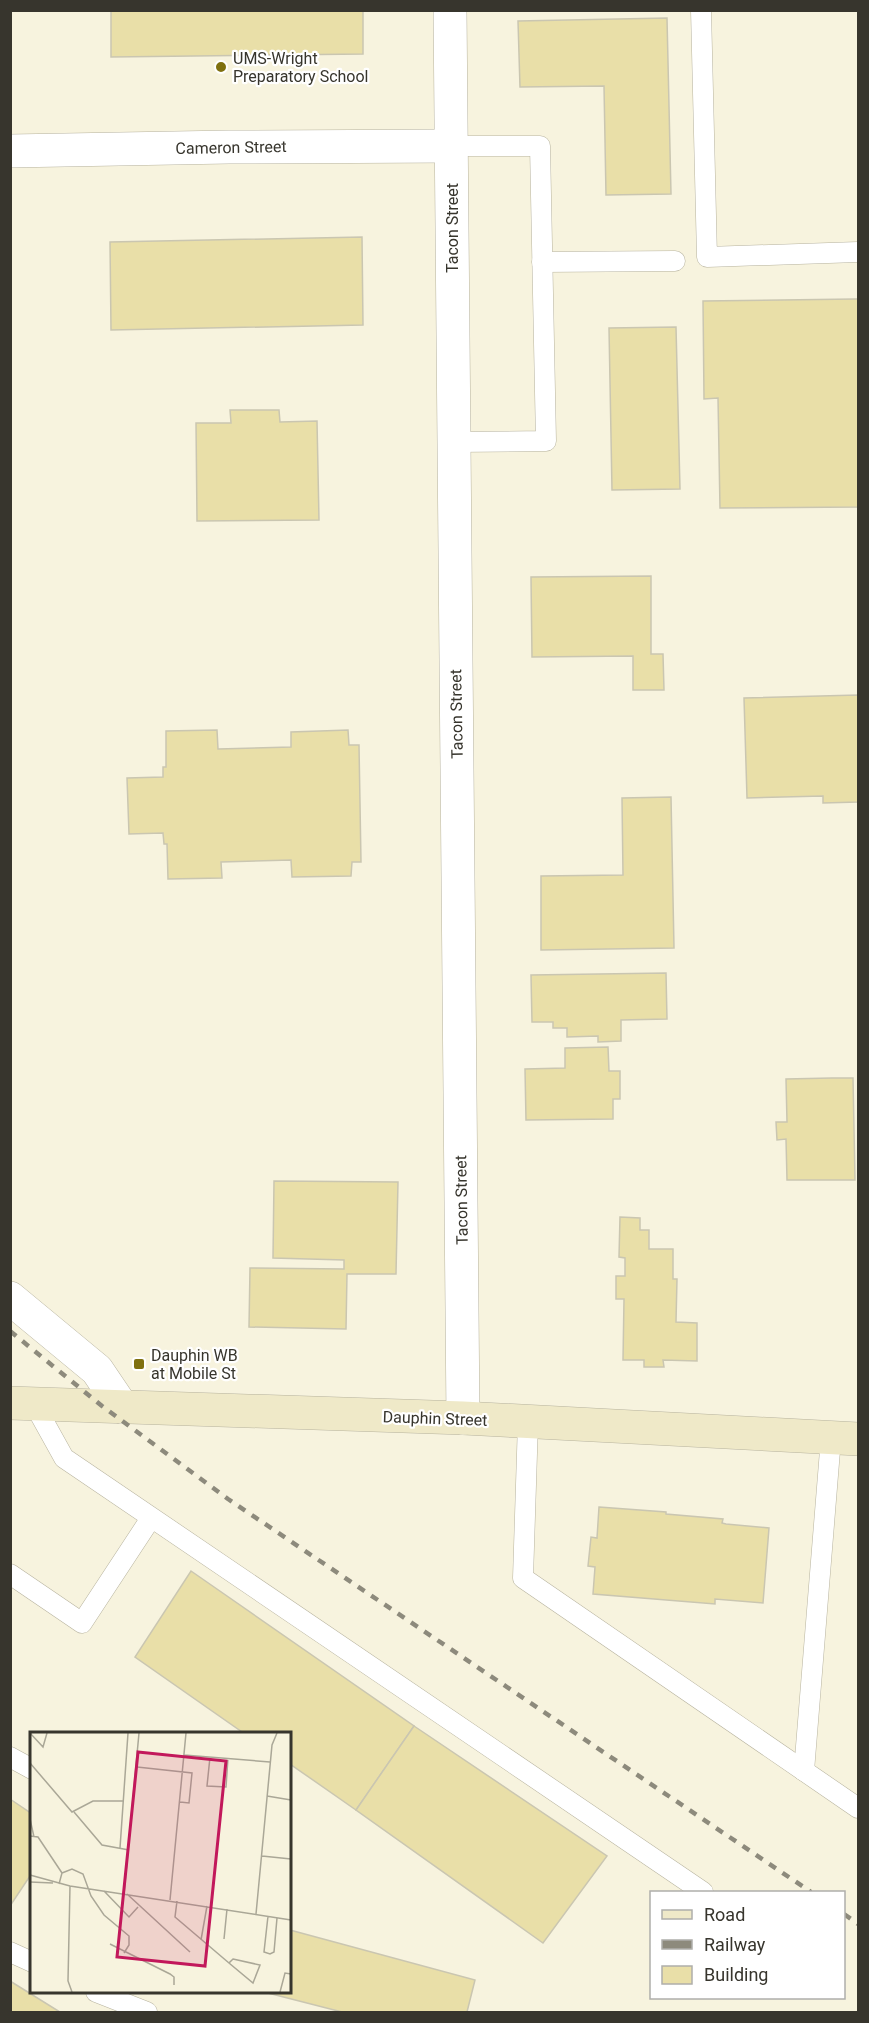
<svg xmlns="http://www.w3.org/2000/svg" width="869" height="2023" font-family="Roboto,sans-serif">
  <style>
    .building { fill: #e9dfa8; stroke: #cac6b1; stroke-width: 1.5 }
    .lines { fill: none; stroke-linecap: round; stroke-linejoin: round }
    .service-casing { stroke: #b7b39f; stroke-width: 21 }
    .minor-casing { stroke: #b7b39f; stroke-width: 34 }
    .tertiary-casing { stroke: #b7b39f; stroke-width: 34 }
    .secondary-casing { stroke: #b7b39f; stroke-width: 34 }
    .service { stroke: #fff; stroke-width: 20 }
    .minor { stroke: #fff; stroke-width: 33 }
    .tertiary { stroke: #fff; stroke-width: 33 }
    .secondary { stroke: #efe9c8; stroke-width: 33 }
    .rail { stroke: #8d8a7c; stroke-width: 4.5; stroke-dasharray: 8 8; stroke-linecap: butt }
    .poi-dot { fill: #7f700f; stroke: #fff; stroke-width: 2 }
    .labels { text-anchor: middle; stroke-width: 4.5; stroke-linejoin: round; paint-order: stroke }
    .poi-label { font-size: 16px; fill: #37352d; stroke: #fff; text-anchor: start }
    .street-label { font-size: 16px; fill: #37352d; stroke: #fff }
    .inset-road { fill: none; stroke: #aaa797; stroke-width: 1.5 }
    .view { fill: #c2185b; fill-opacity: 0.15; stroke: #c2185b; stroke-width: 3 }
    .inset-edge { fill: none; stroke: #37352d; stroke-width: 3 }
  </style>
  <rect width="100%" height="100%" fill="#f7f3de"/>
  <g class="building">
    <polygon points="111,10 363,10 363,54 111,57"/>
    <polygon points="667,18 671,194 606,195 604,86 520,87 518,21"/>
    <polygon points="362,237 363,325 111,330 110,242"/>
    <polygon points="855,299 858,299 858,507 720,508 718,398 704,399 703,301"/>
    <polygon points="676,327 680,489 612,490 609,328"/>
    <polygon points="230,410 279,410 280,422 317,421 319,520 197,521 196,423 231,423"/>
    <polygon points="651,576 651,654 663,654 664,690 633,690 633,656 532,657 531,577"/>
    <polygon points="858,695 858,802 823,803 823,796 747,798 744,698"/>
    <polygon points="217,730 218,749 291,747 291,732 348,730 349,745 359,745 361,862 352,862 351,876 292,877 291,860 221,862 222,878 168,879 167,844 164,844 163,833 129,834 127,778 163,777 163,767 166,767 166,731"/>
    <polygon points="671,797 674,948 541,950 541,876 623,875 622,798"/>
    <polygon points="666,973 667,1019 621,1020 621,1041 598,1042 598,1036 567,1037 567,1028 553,1028 553,1022 532,1022 531,975"/>
    <polygon points="608,1047 609,1071 620,1071 620,1099 613,1099 613,1119 526,1120 525,1069 565,1068 565,1048"/>
    <polygon points="832,1078 853,1078 855,1180 787,1180 786,1139 777,1140 776,1122 787,1122 786,1079"/>
    <polygon points="274,1181 398,1182 396,1274 347,1274 346,1329 249,1327 250,1268 344,1269 344,1260 273,1258"/>
    <polygon points="620,1217 640,1218 640,1230 649,1230 649,1249 673,1249 673,1279 677,1279 676,1322 697,1323 697,1361 663,1360 664,1367 644,1367 644,1360 623,1360 624,1299 616,1299 616,1276 625,1276 625,1258 619,1257"/>
    <polygon points="599,1507 666,1512 666,1514 723,1519 722,1523 726,1524 769,1528 763,1603 715,1599 715,1604 593,1594 595,1567 588,1566 591,1537 597,1538"/>
    <polygon points="191,1571 414,1726 356,1810 290,1764 290,1734 245,1734 135,1657"/>
    <polygon points="414,1726 607,1856 543,1943 356,1810"/>
    <polygon points="10,1799 32,1814 32,1873 10,1906"/>
    <polygon points="290,1930 475,1980 467,2012 342,2012 264,1992 290,1992"/>
    <polygon points="10,1981 60,2012 10,2012"/>
  </g>
  <g class="lines">
    <defs>
      <g id="service">
        <polyline points="701,10 707,257 858,252"/>
        <polyline points="452,146 540,146 546,441 454,442"/>
        <polyline points="542,262 675,261"/>
        <polyline points="34,1404 64,1458 703,1892"/>
        <polyline points="528,1422 523,1578 858,1808"/>
        <polyline points="10,1574 82,1623 151,1518"/>
        <polyline points="10,1757 32,1769"/>
        <polyline points="804,1771 831,1438"/>
        <polyline points="10,1952 32,1962"/>
        <polyline points="96,1992 147,2012"/>
      </g>
      <g id="minor">
        <polyline points="450,10 463,1418"/>
        <polyline points="10,151 229,147 452,146"/>
      </g>
      <polyline id="tertiary" points="10,1298 97,1370 122,1407"/>
      <polyline id="secondary" points="10,1403 463,1418 858,1439"/>
    </defs>
    <use href="#service" class="service-casing"/>
    <use href="#minor" class="minor-casing"/>
    <use href="#tertiary" class="tertiary-casing"/>
    <use href="#secondary" class="secondary-casing"/>
    <use href="#service" class="service"/>
    <use href="#minor" class="minor"/>
    <use href="#tertiary" class="tertiary"/>
    <use href="#secondary" class="secondary"/>
    <g class="rail">
      <polyline points="10,1331 102,1406 228,1499 811,1892"/>
      <polyline points="844,1914 858,1924"/>
    </g>
  </g>
  <g class="poi-dot">
    <circle cx="221" cy="67" r="6"/>
    <rect x="133" y="1358" width="12" height="12" rx="3"/>
  </g>
  <g class="labels">
    <g class="poi-label">
      <text x="233" y="64">UMS-Wright<tspan x="233" dy="18">Preparatory School</tspan></text>
      <text x="151" y="1361">Dauphin WB<tspan x="151" dy="18">at Mobile St</tspan></text>
    </g>
    <g class="street-label">
      <text transform="translate(231 147) rotate(-1)" y="6">Cameron Street</text>
      <text transform="translate(452 228) rotate(-90)" y="6">Tacon Street</text>
      <text transform="translate(456 714) rotate(-91)" y="6">Tacon Street</text>
      <text transform="translate(461 1200) rotate(-91)" y="6">Tacon Street</text>
      <text transform="translate(435 1418) rotate(2)" y="6">Dauphin Street</text>
    </g>
  </g>
  <g transform="translate(30 1732)">
    <rect width="261" height="261" fill="#f7f3de"/>
    <path class="inset-road" d="M0 1 13 15 17 1M154 23 240 30M180 25 177 54 196 55 198 26M0 31 42 80 63 69H93M107 35 162 41 159 71 150 70M237 64 261 68M44 80 72 113 99 118M0 87 4 105M0 104 8 105 32 141 29 152M90 116 98 1M232 124 261 127M32 141 42 137 53 142 61 164 74 183 99 204V213L94 221M0 143 40 154 261 188M0 150 23 151M40 154 38 249 42 260M74 159 99 185 108 175M94 162 109 1M97 162 160 220M140 168 156 1M147 169 145 185 199 231M226 182 242 13 247 1M238 184 234 220 240 222 244 220 247 186M194 207 197 177M171 208 177 174M80 212 140 242 144 245V253M203 227 230 233 223 251 199 231ZM250 260 255 241 261 242"/>
    <path class="view" d="M108 20 196 29 175 234 87 225Z"/>
    <rect width="261" height="261" class="inset-edge"/>
  </g>
  <rect width="869" height="2023" fill="none" stroke="#37352d" stroke-width="24"/>
  <rect x="650" y="1891" width="195" height="108" fill="#ffffff" stroke="#afaeab" stroke-width="1.5"/>
  <rect x="662" y="1910" width="30" height="9" fill="#efe9c8" stroke="#afaeab" stroke-width="1.5"/>
  <text x="704" y="1921" font-size="18" fill="#37352d">Road</text>
  <rect x="662" y="1940" width="30" height="9" fill="#8d8a7c" stroke="#afaeab" stroke-width="1.5"/>
  <text x="704" y="1951" font-size="18" fill="#37352d">Railway</text>
  <rect x="662" y="1966" width="30" height="18" fill="#e9dfa8" stroke="#afaeab" stroke-width="1.5"/>
  <text x="704" y="1981" font-size="18" fill="#37352d">Building</text>
</svg>
